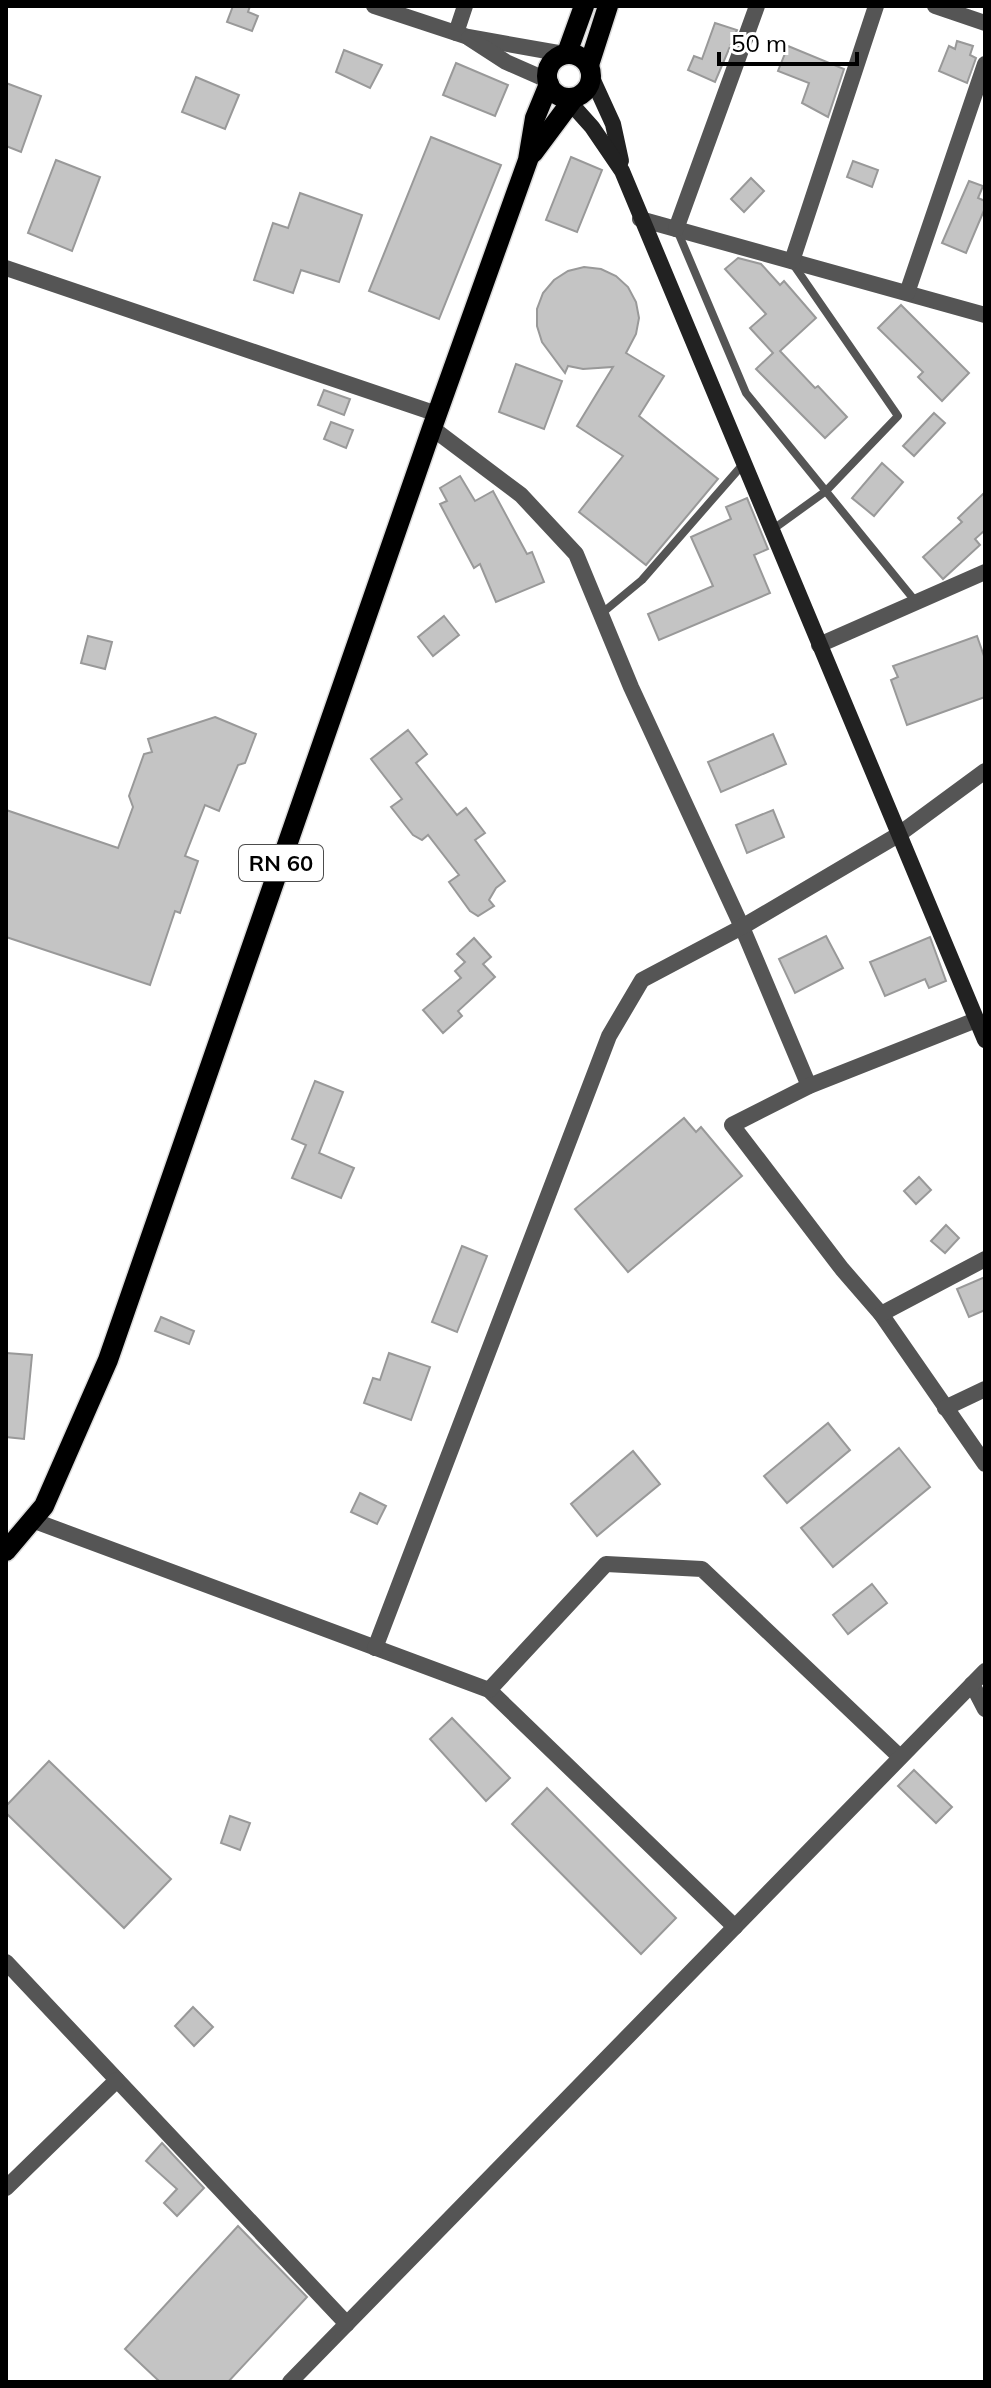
<svg xmlns="http://www.w3.org/2000/svg" width="991" height="2388" font-family="Mulish,sans-serif">
  <style>
    .building { fill: #c4c4c4; stroke: #999; stroke-width: 2 }
    .lines { fill: none; stroke-linecap: round; stroke-linejoin: round }
    .primary-casing { stroke: #dbdbdb; stroke-width: 23 }
    .service { stroke: #555; stroke-width: 8 }
    .minor { stroke: #555; stroke-width: 16 }
    .secondary { stroke: #222; stroke-width: 16 }
    .primary { stroke: #000; stroke-width: 20 }
    .labels { text-anchor: middle; stroke-width: 6; stroke-linejoin: round; paint-order: stroke }
    .shield { fill: #fff; stroke: #4c4c4c; stroke-width: 2 }
    .shield-label { font-size: 22px; font-weight: bold; fill: #000 }
  </style>
  <rect width="100%" height="100%" fill="#fff"/>
  <g class="building">
    <polygon points="233,6 250,6 248,12 258,16 252,31 227,22"/>
    <polygon points="715,23 737,30 715,82 688,70 694,56 702,59"/>
    <polygon points="957,41 973,46 970,55 976,58 967,83 939,71 949,46 955,49"/>
    <polygon points="788,46 844,69 828,117 802,103 809,83 778,71"/>
    <polygon points="344,50 382,65 370,88 336,72"/>
    <polygon points="456,63 508,85 495,116 443,95"/>
    <polygon points="196,77 239,95 225,129 182,112"/>
    <polygon points="6,83 41,96 21,152 6,146"/>
    <polygon points="431,137 501,165 439,319 369,291"/>
    <polygon points="571,157 602,170 577,232 546,220"/>
    <polygon points="56,160 100,177 72,251 28,233"/>
    <polygon points="853,161 878,170 872,187 847,177"/>
    <polygon points="751,178 764,191 744,212 731,199"/>
    <polygon points="969,181 983,186 978,198 985,201 985,208 966,253 942,243"/>
    <polygon points="300,193 362,215 339,282 301,270 293,293 254,280 273,223 288,228"/>
    <polygon points="738,258 761,264 780,285 784,281 816,318 780,351 815,388 818,386 847,417 825,438 756,369 773,353 750,328 766,314 725,269"/>
    <polygon points="584,267 601,269 616,276 628,287 636,302 639,318 636,334 626,353 664,376 639,416 718,479 646,565 579,512 623,456 577,426 613,367 583,369 568,366 565,373 542,342 537,326 537,309 543,293 554,280 568,271"/>
    <polygon points="901,305 969,373 942,401 918,377 923,372 878,328"/>
    <polygon points="516,364 562,381 544,429 499,412"/>
    <polygon points="324,390 350,399 344,415 318,405"/>
    <polygon points="934,413 945,423 914,456 903,446"/>
    <polygon points="331,422 353,430 346,448 324,439"/>
    <polygon points="882,463 903,482 874,516 852,498"/>
    <polygon points="460,476 475,501 493,491 527,554 532,552 544,582 496,602 480,564 474,568 440,504 447,501 440,488"/>
    <polygon points="985,492 985,530 975,539 980,545 943,579 923,557 962,522 958,518"/>
    <polygon points="747,498 768,549 754,555 770,593 659,640 648,614 713,586 691,537 731,519 726,507"/>
    <polygon points="444,616 459,635 433,656 418,637"/>
    <polygon points="88,636 112,642 105,669 81,663"/>
    <polygon points="977,636 985,659 985,697 907,725 891,680 898,677 893,666"/>
    <polygon points="215,717 256,734 245,763 238,765 219,811 205,805 185,856 198,861 180,913 175,911 150,985 6,937 6,810 118,848 133,807 129,796 144,754 152,752 148,739"/>
    <polygon points="408,730 427,754 416,763 457,815 466,808 485,833 475,840 505,881 496,888 489,900 494,906 478,916 470,911 449,882 459,875 428,835 422,840 413,835 391,807 402,799 371,759"/>
    <polygon points="773,734 786,764 721,792 708,762"/>
    <polygon points="773,810 784,837 747,853 736,825"/>
    <polygon points="826,936 843,968 795,993 779,959"/>
    <polygon points="930,937 946,981 929,988 925,979 885,996 870,962"/>
    <polygon points="474,938 491,957 483,964 495,977 458,1011 462,1016 443,1033 423,1010 461,978 455,971 465,962 457,954"/>
    <polygon points="315,1081 343,1092 319,1153 354,1168 341,1198 292,1178 306,1145 292,1139"/>
    <polygon points="684,1118 696,1132 701,1127 742,1176 628,1272 575,1209"/>
    <polygon points="919,1177 931,1190 916,1204 904,1191"/>
    <polygon points="946,1225 959,1238 945,1253 931,1241"/>
    <polygon points="462,1246 487,1256 457,1332 432,1322"/>
    <polygon points="985,1277 985,1310 969,1317 957,1289"/>
    <polygon points="161,1317 194,1331 189,1344 155,1331"/>
    <polygon points="6,1353 32,1355 24,1439 6,1437"/>
    <polygon points="389,1353 430,1367 411,1420 364,1403 373,1378 380,1380"/>
    <polygon points="828,1423 850,1450 787,1503 764,1476"/>
    <polygon points="899,1448 930,1487 833,1567 801,1528"/>
    <polygon points="633,1451 660,1484 597,1536 571,1504"/>
    <polygon points="360,1493 386,1506 377,1524 351,1512"/>
    <polygon points="872,1584 887,1603 848,1634 833,1615"/>
    <polygon points="452,1718 510,1778 486,1801 430,1739"/>
    <polygon points="49,1761 171,1879 124,1928 6,1813 6,1806"/>
    <polygon points="914,1770 952,1807 936,1823 898,1786"/>
    <polygon points="547,1788 676,1918 641,1954 512,1824"/>
    <polygon points="230,1816 250,1823 240,1850 221,1843"/>
    <polygon points="193,2007 213,2027 194,2046 175,2026"/>
    <polygon points="162,2143 204,2188 177,2216 164,2203 177,2189 146,2161"/>
    <polygon points="238,2226 307,2297 228,2382 160,2382 125,2349"/>
  </g>
  <g class="lines">
    <defs>
      <g id="primary">
        <polyline points="567,53 584,6"/>
        <circle cx="569" cy="76" r="22"/>
        <polyline points="589,65 608,6"/>
        <polyline points="533,153 574,98"/>
        <polyline points="6,1551 44,1506 108,1360 432,428 528,160 535,118 549,84"/>
      </g>
    </defs>
    <use href="#primary" class="primary-casing"/>
    <g class="service">
      <polyline points="677,230 746,393 916,602"/>
      <polyline points="772,530 826,491 898,416 793,264"/>
      <polyline points="601,614 642,580 745,462"/>
    </g>
    <g class="minor">
      <polyline points="374,6 468,37 564,54"/>
      <polyline points="935,6 985,23"/>
      <polyline points="456,33 465,6"/>
      <polyline points="469,38 506,62 547,80"/>
      <polyline points="640,219 985,315"/>
      <polyline points="676,229 757,6"/>
      <polyline points="792,261 876,6"/>
      <polyline points="6,268 437,414"/>
      <polyline points="907,293 985,64"/>
      <polyline points="432,428 521,495 576,554 631,687 742,927 809,1086"/>
      <polyline points="819,645 985,572"/>
      <polyline points="976,1020 809,1086 732,1125 842,1269 881,1314 985,1464"/>
      <polyline points="881,1314 985,1259"/>
      <polyline points="945,1408 985,1389"/>
      <polyline points="32,1520 489,1690 735,1927"/>
      <polyline points="375,1648 609,1036 642,980 742,927 898,835 985,771"/>
      <polyline points="972,1684 985,1709"/>
      <polyline points="489,1690 606,1564 702,1569 900,1757"/>
      <polyline points="6,1962 347,2324"/>
      <polyline points="6,2188 117,2080"/>
      <polyline points="290,2382 985,1671"/>
    </g>
    <g class="secondary">
      <polyline points="592,78 613,124 621,161"/>
      <polyline points="566,98 592,127 622,171 985,1040"/>
    </g>
    <use href="#primary" class="primary"/>
  </g>
  <g class="labels">
    <rect class="shield" x="239" y="845" width="84" height="36" rx="6"/>
    <g class="shield-label">
      <text x="281" y="871">RN 60</text>
    </g>
  </g>
  <rect width="991" height="2388" fill="none" stroke="#000000" stroke-width="16"/>
  <path d="M719 52v12h138v-12" fill="none" stroke="#000000" stroke-width="4"/>
  <text x="731" y="52" font-size="24" fill="#000000" stroke="#ffffff" stroke-width="6" paint-order="stroke">50 m</text>
</svg>
